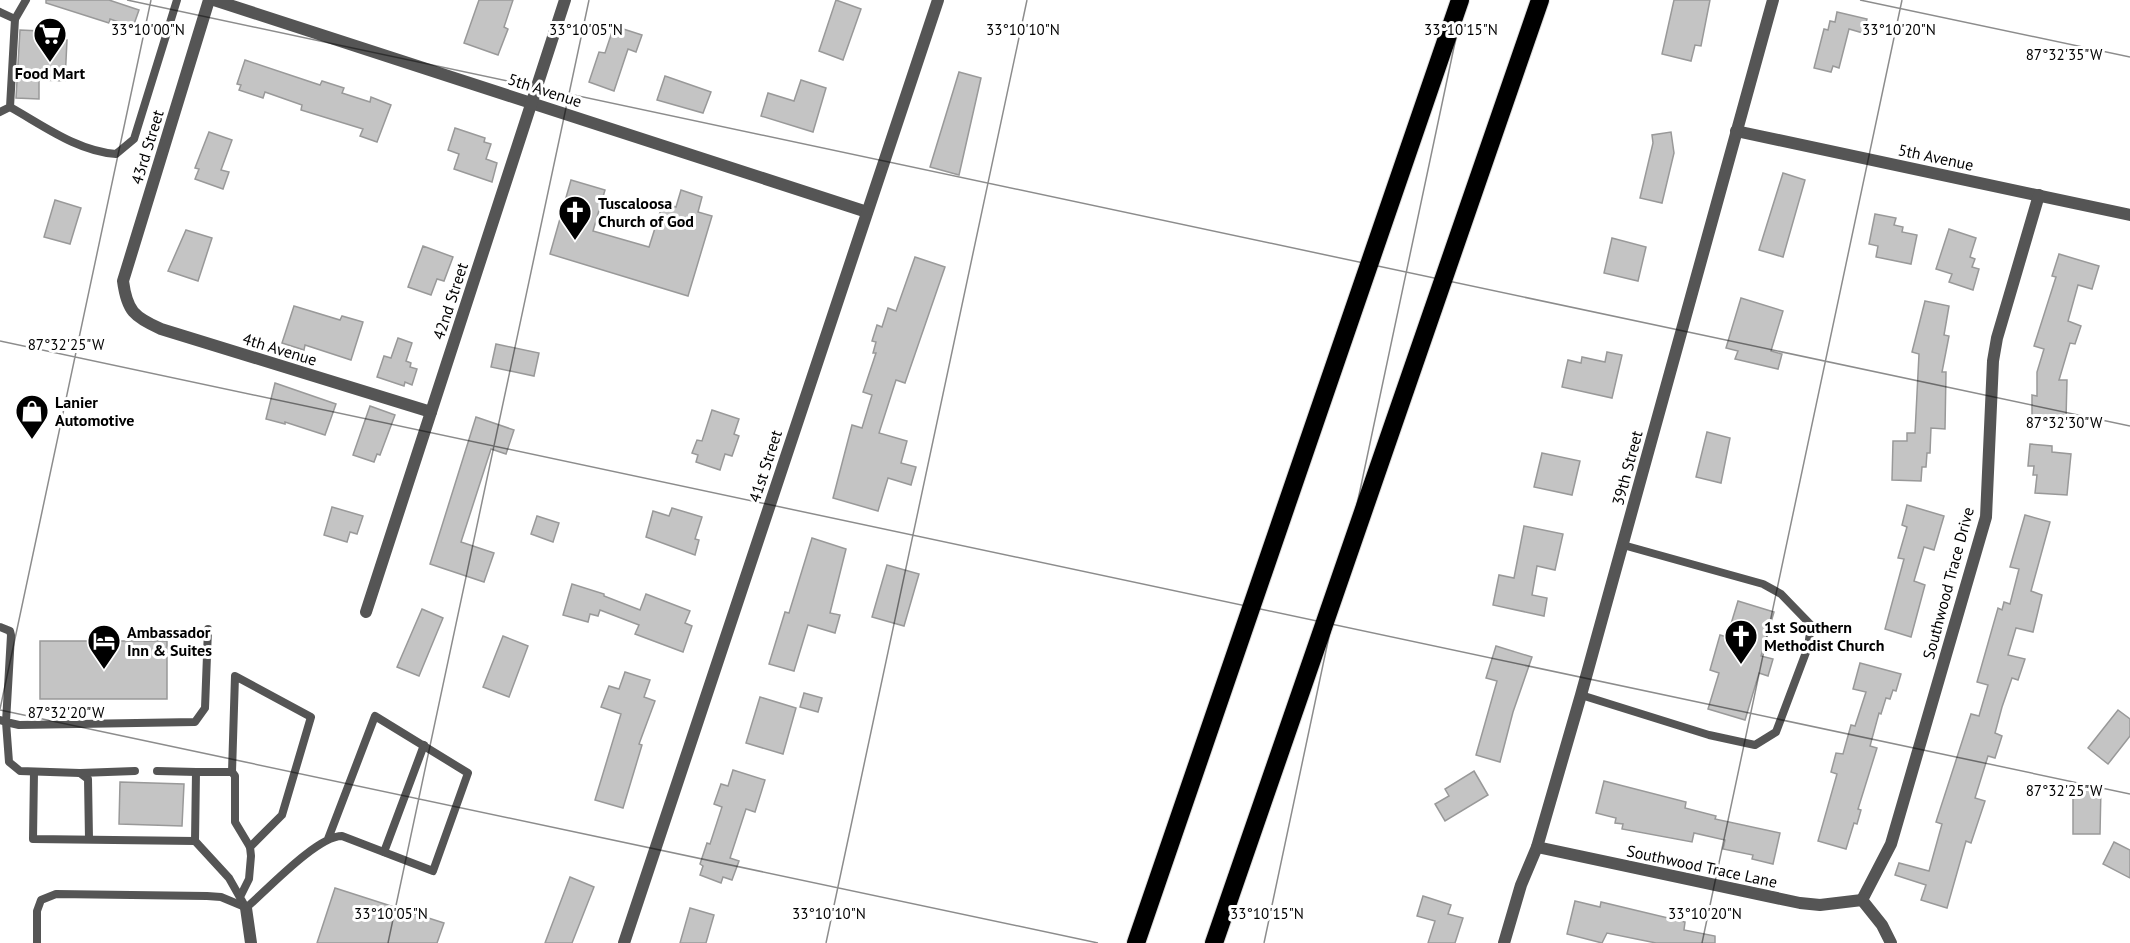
<svg xmlns="http://www.w3.org/2000/svg" width="2130" height="943" font-family="'PT Sans',sans-serif">
  <style>
    .building { fill: #c4c4c4; stroke: #999; stroke-width: 1.5 }
    .lines { fill: none; stroke-linecap: round; stroke-linejoin: round }
    .highway-casing { stroke: #dbdbdb; stroke-width: 20 }
    .lane { stroke: #555; stroke-width: 8 }
    .street { stroke: #555; stroke-width: 12 }
    .highway { stroke: #000; stroke-width: 18 }
    .ticks { fill: none; stroke: #000; stroke-width: 1.5; stroke-opacity: 0.45 }
    .labels { text-anchor: middle; stroke-width: 6; stroke-linejoin: round; paint-order: stroke }
    .poi-label { font-size: 16px; font-weight: bold; fill: #000; stroke: #fff; text-anchor: start }
    .street-label { font-size: 16px; fill: #000; stroke: #fff }
    .ticks-label { font-size: 15px; text-anchor: middle; fill: #000; stroke: #fff; stroke-width: 6; stroke-linejoin: round; paint-order: stroke }
  </style>
  <rect width="100%" height="100%" fill="#fff"/>
  <g class="building">
    <polygon points="46,0 109,0 139,10 133,27 110,19 109,23 46,3"/>
    <polygon points="479,0 513,0 504,27 508,29 498,55 464,43"/>
    <polygon points="836,0 861,9 843,60 819,51"/>
    <polygon points="1674,0 1710,0 1701,46 1695,45 1691,61 1662,54"/>
    <polygon points="1837,12 1867,19 1863,33 1849,29 1839,68 1833,66 1831,72 1814,68 1824,29 1828,30 1830,21 1835,22"/>
    <polygon points="614,26 642,35 636,52 628,49 614,91 589,82 599,52 605,53"/>
    <polygon points="20,30 41,31 41,40 67,40 65,81 39,80 39,99 16,98"/>
    <polygon points="245,60 320,85 322,81 344,88 342,93 370,102 371,97 391,105 377,142 360,136 363,129 301,110 302,105 265,92 263,98 239,90 241,85 237,84"/>
    <polygon points="959,72 981,78 959,175 930,167"/>
    <polygon points="665,76 711,92 703,113 657,100"/>
    <polygon points="801,80 826,88 813,132 761,116 768,93 794,101"/>
    <polygon points="455,128 485,138 484,142 491,144 486,159 497,163 492,182 454,169 459,154 448,150"/>
    <polygon points="209,132 232,140 221,170 229,172 223,189 195,179 199,169 195,168"/>
    <polygon points="1671,132 1674,153 1662,203 1640,198 1653,143 1652,135"/>
    <polygon points="1783,173 1805,180 1783,257 1759,250"/>
    <polygon points="571,180 605,190 593,231 649,247 663,203 676,207 681,190 702,197 698,212 712,216 688,296 550,254"/>
    <polygon points="55,200 81,208 70,244 44,237"/>
    <polygon points="1875,214 1896,218 1894,225 1903,227 1902,232 1917,235 1911,264 1876,257 1878,246 1869,244"/>
    <polygon points="1949,229 1976,238 1970,257 1975,259 1972,267 1979,269 1973,290 1949,282 1952,274 1936,269"/>
    <polygon points="186,230 212,238 198,281 168,271"/>
    <polygon points="1612,238 1646,247 1638,281 1604,273"/>
    <polygon points="423,246 453,257 444,281 437,279 431,295 408,287"/>
    <polygon points="2059,254 2099,266 2092,289 2078,285 2068,321 2081,326 2075,344 2070,343 2059,380 2067,380 2066,419 2032,419 2032,395 2037,396 2037,372 2044,349 2034,346 2056,277 2052,276"/>
    <polygon points="915,257 945,267 905,383 896,380 879,433 907,441 901,463 916,467 911,485 888,478 878,511 833,498 852,425 862,428 872,395 863,392 876,353 873,353 876,342 872,341 877,325 882,327 888,308 896,311"/>
    <polygon points="1741,298 1783,311 1771,351 1782,354 1778,369 1735,359 1738,351 1726,348"/>
    <polygon points="1925,301 1949,306 1944,335 1949,336 1942,372 1946,372 1945,429 1931,428 1930,453 1927,453 1926,467 1922,467 1921,481 1892,480 1893,441 1907,441 1907,433 1915,433 1919,354 1912,352"/>
    <polygon points="294,306 340,320 342,316 363,322 351,360 305,345 304,350 282,343"/>
    <polygon points="398,338 412,343 406,361 411,363 410,367 417,369 412,385 405,382 404,386 377,377 384,356 391,358"/>
    <polygon points="496,344 539,353 534,376 491,367"/>
    <polygon points="1607,352 1622,355 1612,398 1562,387 1568,360 1581,363 1582,357 1605,362"/>
    <polygon points="275,383 336,404 325,435 285,422 285,424 266,419"/>
    <polygon points="370,406 395,415 380,455 377,454 374,462 353,455"/>
    <polygon points="712,410 739,419 734,434 739,436 732,456 725,454 720,470 696,462 698,455 692,453 697,440 702,441"/>
    <polygon points="476,417 514,430 506,454 491,449 461,542 494,553 484,582 430,564"/>
    <polygon points="1707,432 1730,438 1721,483 1696,477"/>
    <polygon points="2030,444 2052,446 2052,452 2071,454 2067,495 2035,493 2037,475 2033,475 2034,466 2028,466"/>
    <polygon points="1542,453 1580,461 1572,495 1534,487"/>
    <polygon points="1907,505 1944,516 1934,550 1924,547 1914,581 1925,585 1911,637 1885,629 1904,559 1898,558 1907,527 1902,525"/>
    <polygon points="332,507 363,516 357,534 350,532 347,542 324,535"/>
    <polygon points="672,508 702,517 695,539 699,540 695,555 646,537 653,511 669,516"/>
    <polygon points="2025,515 2050,522 2031,591 2042,595 2033,632 2016,628 2008,655 2025,659 2018,680 2012,678 2002,707 1995,733 2002,736 1995,758 1988,756 1975,798 1985,801 1971,843 1966,841 1947,908 1921,900 1926,885 1895,875 1899,863 1929,871 1942,824 1936,822 1971,714 1979,716 1988,685 1977,682 1998,608 2002,610 2004,602 2010,604 2019,569 2010,567"/>
    <polygon points="537,516 559,523 553,542 531,534"/>
    <polygon points="1524,526 1563,534 1555,570 1537,566 1532,595 1547,598 1544,616 1493,605 1499,575 1514,578"/>
    <polygon points="812,538 846,549 830,613 840,615 835,633 808,625 794,671 769,664 785,612 789,613"/>
    <polygon points="887,565 919,574 904,626 872,617"/>
    <polygon points="572,584 604,594 604,596 640,610 646,594 690,611 685,623 692,626 683,652 635,634 639,625 600,610 598,616 590,614 588,622 563,615"/>
    <polygon points="1738,601 1774,612 1761,656 1773,659 1768,676 1759,673 1745,720 1708,709 1719,673 1710,670 1720,635 1727,637"/>
    <polygon points="422,609 443,618 419,676 397,667"/>
    <polygon points="503,636 528,646 509,697 483,687"/>
    <rect x="40" y="641" width="127" height="58"/>
    <polygon points="1496,646 1532,657 1513,712 1500,762 1476,755 1497,681 1486,678"/>
    <polygon points="1860,663 1901,674 1896,691 1893,690 1890,699 1886,698 1881,714 1879,713 1870,746 1877,748 1858,809 1861,810 1857,824 1854,823 1846,849 1818,841 1837,774 1831,772 1836,753 1843,754 1851,725 1855,726 1866,692 1853,689"/>
    <polygon points="625,672 650,680 644,697 655,701 639,744 642,745 623,808 595,800 621,714 601,707 609,686 619,689"/>
    <polygon points="804,693 822,698 818,712 800,707"/>
    <polygon points="760,697 796,708 783,754 746,743"/>
    <polygon points="2118,710 2130,719 2130,736 2108,764 2088,748"/>
    <polygon points="733,770 765,780 755,812 746,809 730,858 739,861 732,880 723,877 721,883 700,875 703,866 700,864 707,843 710,844 722,807 714,804 721,784 728,786"/>
    <polygon points="1474,771 1488,795 1445,821 1435,804 1449,796 1445,789"/>
    <polygon points="1604,781 1686,802 1685,808 1716,816 1715,819 1780,833 1773,864 1752,859 1753,855 1723,849 1725,840 1694,833 1692,842 1622,829 1623,824 1615,823 1616,818 1596,813"/>
    <polygon points="120,782 184,784 182,826 119,824"/>
    <polygon points="2076,787 2101,787 2100,834 2073,834 2073,797 2076,797"/>
    <polygon points="2114,842 2130,850 2130,878 2103,864"/>
    <polygon points="570,877 594,887 572,943 545,943"/>
    <polygon points="335,888 444,923 437,943 317,943"/>
    <polygon points="1423,896 1451,905 1448,914 1463,918 1455,943 1428,943 1435,921 1417,916"/>
    <polygon points="1575,901 1600,907 1601,902 1685,922 1684,930 1715,936 1715,943 1656,943 1607,933 1602,943 1567,934"/>
    <polygon points="690,908 714,915 706,943 680,943"/>
  </g>
  <g class="lines">
    <defs>
      <g id="highway">
        <polyline points="1136,943 1460,0"/>
        <polyline points="1214,943 1540,0"/>
      </g>
    </defs>
    <use href="#highway" class="highway-casing"/>
    <g class="lane">
      <polyline points="0,12 15,19 10,107 0,112"/>
      <polyline points="15,19 26,0"/>
      <path d="M10 107C44 126 77 151 116 154L134 139 177 0"/>
      <polyline points="0,627 10,631 11,635 6,722 19,725 195,722 205,708 208,629"/>
      <polyline points="1581,695 1709,735 1755,745 1776,732 1808,647 1811,625 1781,594 1763,584 1623,545"/>
      <polyline points="0,720 6,722 9,762 20,771 80,773 88,779 89,839"/>
      <polyline points="157,771 196,772"/>
      <polyline points="34,772 33,839 195,841"/>
      <polyline points="232,772 235,676 311,717 282,815 250,847"/>
      <polyline points="80,773 135,771"/>
      <polyline points="384,852 424,745"/>
      <polyline points="240,897 249,879 251,856 250,847 235,822 235,776 232,772 196,772 195,841 229,878 246,908"/>
      <path d="M246 908C267 890 317 836 342 836L433 871 468 773 375 716 328 839"/>
      <polyline points="37,943 37,911 41,900 56,894 207,896 221,897 245,907"/>
    </g>
    <g class="street">
      <path d="M209 0 123 281C127 311 134 317 161 329L431 412"/>
      <polyline points="214,0 867,212"/>
      <polyline points="1736,131 2130,215"/>
      <polyline points="366,612 565,0"/>
      <polyline points="1537,847 1800,903 1820,905 1862,900"/>
      <polyline points="1862,900 1891,844 1986,517 1993,361 1997,338 2039,195"/>
      <polyline points="1862,900 1882,925 1891,943"/>
      <polyline points="246,908 251,943"/>
      <polyline points="624,943 938,0"/>
      <polyline points="1504,943 1521,885 1537,847 1581,695 1773,0"/>
    </g>
    <use href="#highway" class="highway"/>
  </g>
  <path class="ticks" d="M127 0 2130 426M1860 0 2130 57M0 341 2130 794M0 709 151 0M0 710 1098 943M388 943 589 0M826 943 1027 0M1264 943 1464 0M1702 943 1902 0"/>
  <defs>
    <symbol id="supermarket-pin" viewBox="-11 -11 22 30"><path d="M0 17L-7.5 6A9.5 9.5 0 1 1 7.5 6Z" fill="#000" stroke="#fff"/><path d="M-6-5.5h2.5l.6 2H6L4.5 2H-2.5L-4.4-4H-6ZM-1.5 3.2a1.3 1.3 0 1 0 .1 0ZM3 3.2a1.3 1.3 0 1 0 .1 0Z" fill="#fff"/></symbol>
    <symbol id="church-pin" viewBox="-11 -11 22 30"><path d="M0 17L-7.5 6A9.5 9.5 0 1 1 7.5 6Z" fill="#000" stroke="#fff"/><path d="M-1.2-6h2.4v3.5h3.3v2.4h-3.3V6h-2.4V-.1h-3.3v-2.4h3.3Z" fill="#fff"/></symbol>
    <symbol id="shop-pin" viewBox="-11 -11 22 30"><path d="M0 17L-7.5 6A9.5 9.5 0 1 1 7.5 6Z" fill="#000" stroke="#fff"/><path d="M-5-2.5h2.3a2.7 3.5 0 0 1 5.4 0H5L5.5 6h-11ZM-1.5-2.5h3a1.5 2.3 0 0 0-3 0Z" fill="#fff"/></symbol>
    <symbol id="hotel-pin" viewBox="-11 -11 22 30"><path d="M0 17L-7.5 6A9.5 9.5 0 1 1 7.5 6Z" fill="#000" stroke="#fff"/><path d="M-6-4.5h1.5V1H6V5H4.5V3h-9V5H-6ZM-4 0a1.8 1.8 0 1 1 3.6 0ZM.5 0V-2.5h3Q6-2.5 6 0Z" fill="#fff"/></symbol>
  </defs>
  <g fill-rule="evenodd">
    <use href="#supermarket-pin" x="31" y="15" width="38" height="52"/>
    <use href="#church-pin" x="556" y="193" width="38" height="52"/>
    <use href="#shop-pin" x="13" y="392" width="38" height="52"/>
    <use href="#church-pin" x="1722" y="617" width="38" height="52"/>
    <use href="#hotel-pin" x="85" y="622" width="38" height="52"/>
  </g>
  <g class="labels">
    <g class="poi-label">
      <text x="50" y="79" text-anchor="middle">Food Mart</text>
      <text x="598" y="209">Tuscaloosa<tspan x="598" dy="18">Church of God</tspan></text>
      <text x="55" y="408">Lanier<tspan x="55" dy="18">Automotive</tspan></text>
      <text x="1764" y="633">1st Southern<tspan x="1764" dy="18">Methodist Church</tspan></text>
      <text x="127" y="638">Ambassador<tspan x="127" dy="18">Inn &amp; Suites</tspan></text>
    </g>
    <g class="street-label">
      <text transform="translate(545 90) rotate(18)" y="6">5th Avenue</text>
      <text transform="translate(147 147) rotate(-73)" y="6">43rd Street</text>
      <text transform="translate(1936 157) rotate(12)" y="6">5th Avenue</text>
      <text transform="translate(450 301) rotate(-72)" y="6">42nd Street</text>
      <text transform="translate(280 349) rotate(17)" y="6">4th Avenue</text>
      <text transform="translate(765 466) rotate(-72)" y="6">41st Street</text>
      <text transform="translate(1627 468) rotate(-75)" y="6">39th Street</text>
      <text transform="translate(1948 583) rotate(-75)" y="6">Southwood Trace Drive</text>
      <text transform="translate(1702 866) rotate(12)" y="6">Southwood Trace Lane</text>
    </g>
  </g>
  <g class="ticks-label">
    <text x="148" y="35">33°10'00"N</text>
    <text x="586" y="35">33°10'05"N</text>
    <text x="1023" y="35">33°10'10"N</text>
    <text x="1461" y="35">33°10'15"N</text>
    <text x="1899" y="35">33°10'20"N</text>
    <text x="2064" y="60">87°32'35"W</text>
    <text x="66" y="350">87°32'25"W</text>
    <text x="2064" y="428">87°32'30"W</text>
    <text x="66" y="718">87°32'20"W</text>
    <text x="2064" y="796">87°32'25"W</text>
    <text x="391" y="919">33°10'05"N</text>
    <text x="829" y="919">33°10'10"N</text>
    <text x="1267" y="919">33°10'15"N</text>
    <text x="1705" y="919">33°10'20"N</text>
  </g>
</svg>
